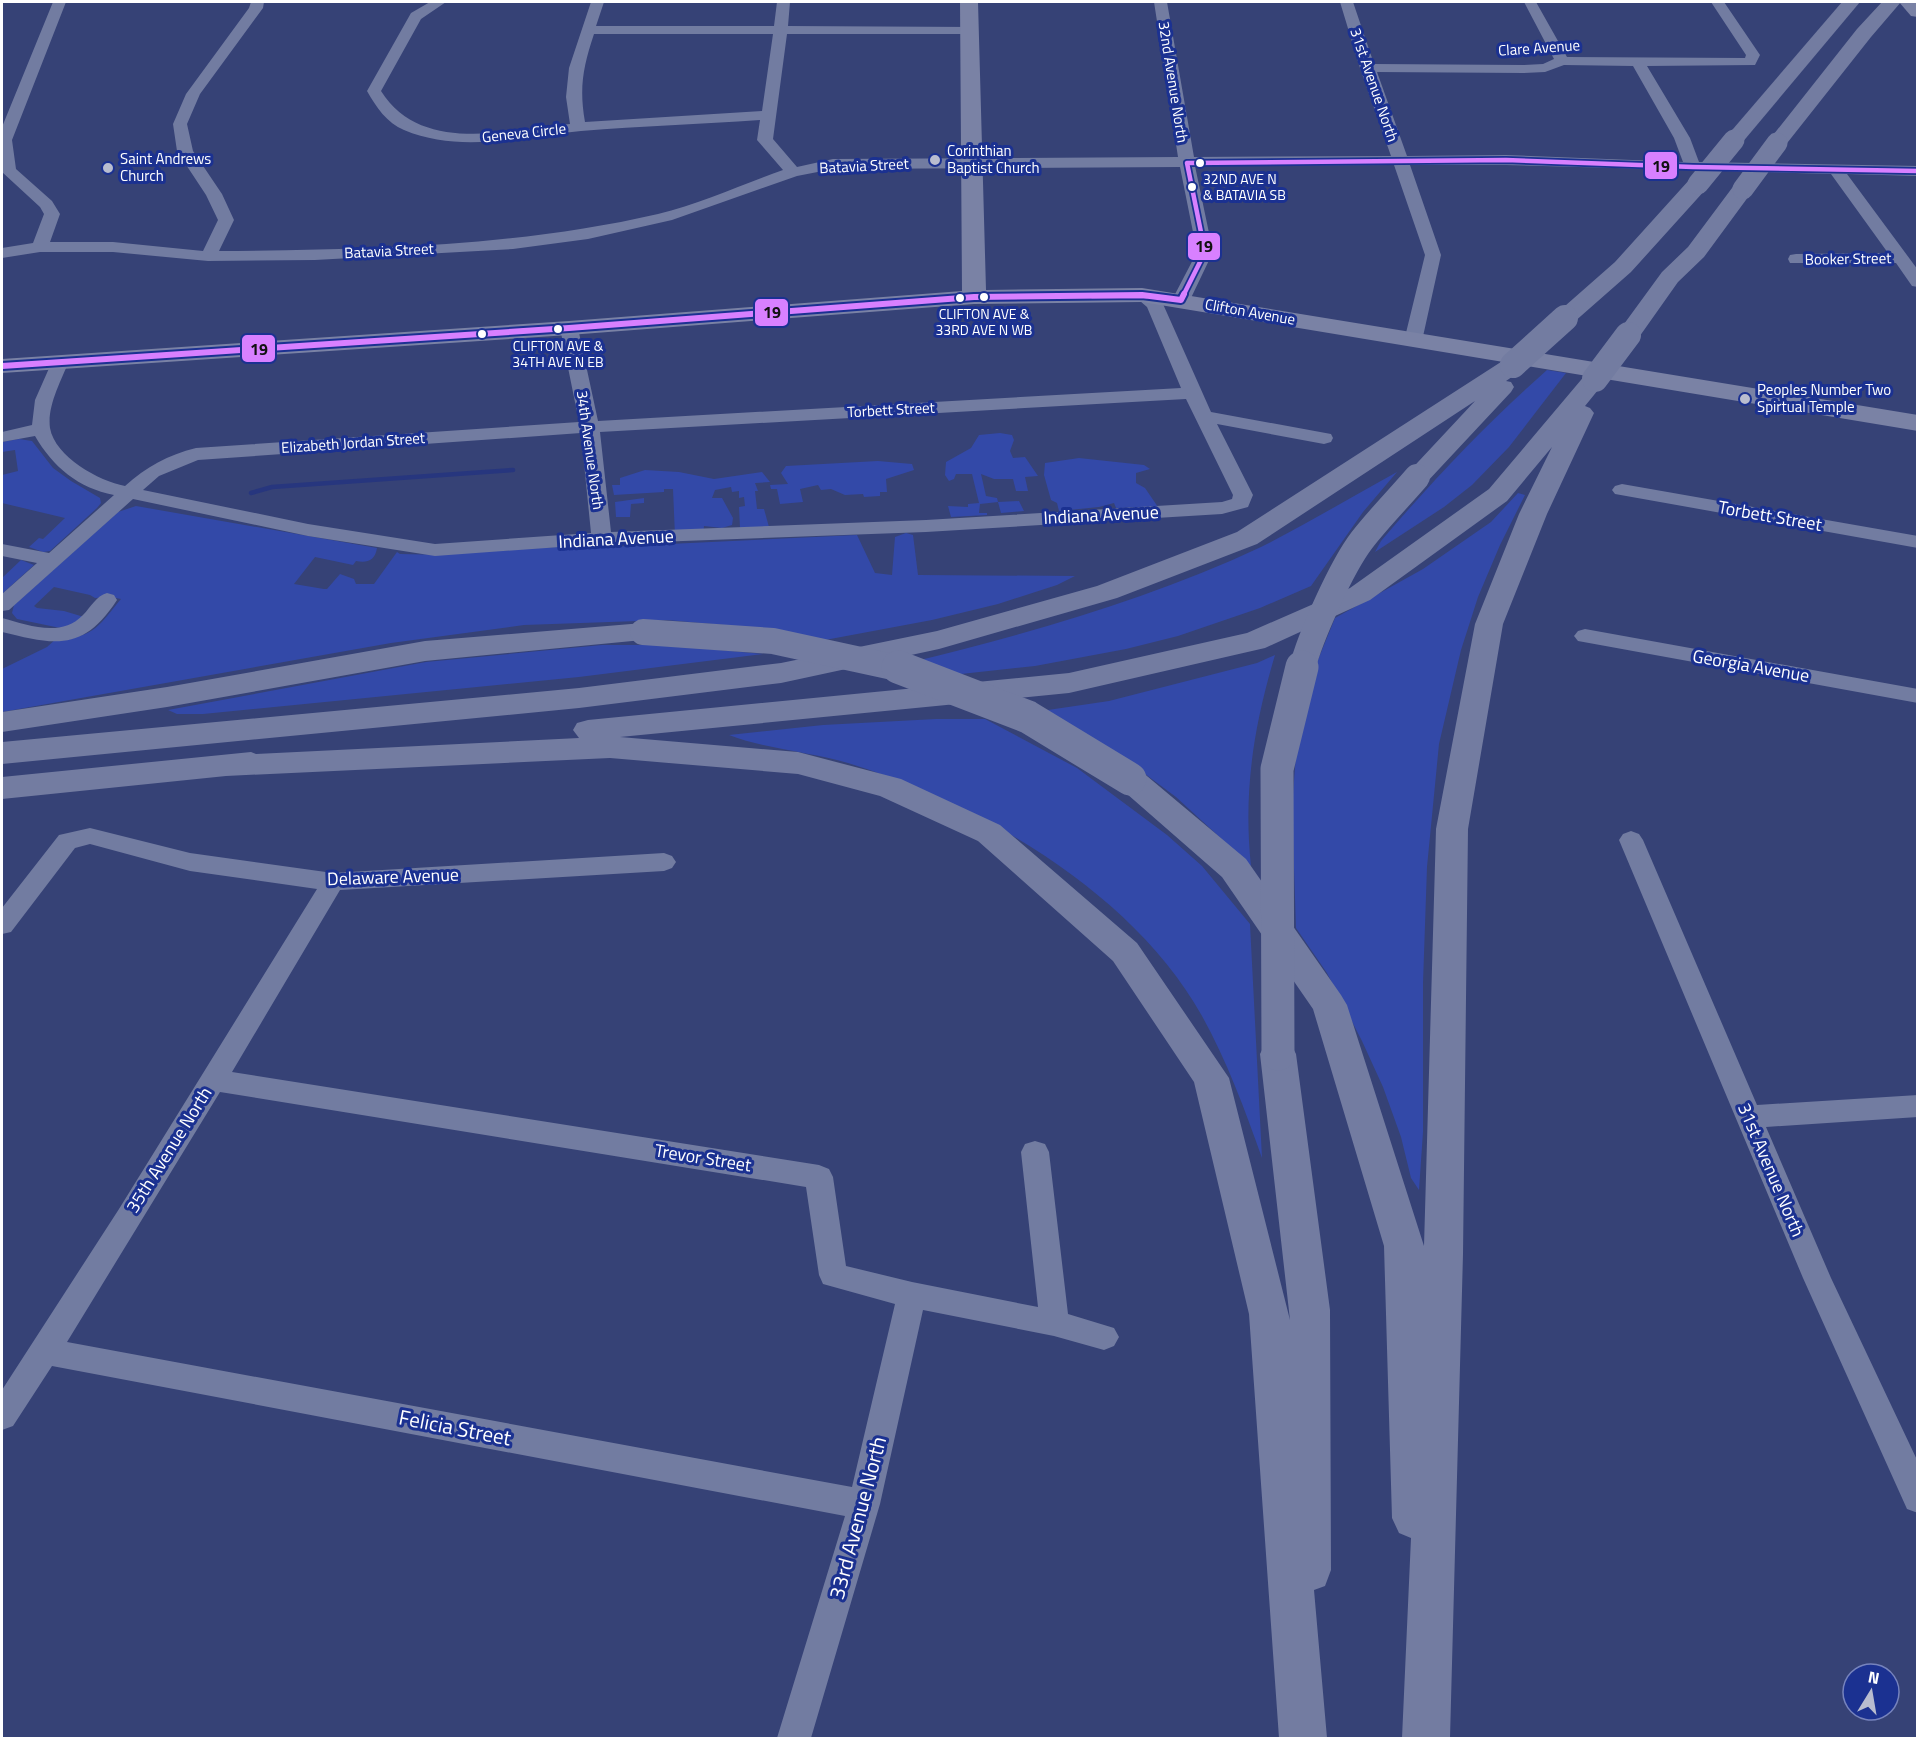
<svg xmlns="http://www.w3.org/2000/svg" width="1919" height="1740" font-family="'Titillium Web',sans-serif">
  <style>
    .green { fill: #3349a8 }
    .lines { fill: none; stroke-linecap: round; stroke-linejoin: round }
    .stream { stroke: #27367e; stroke-width: 4.5 }
    .street { fill: #727ca1; fill-rule: evenodd }
    .secondary { fill: #7a82a5; fill-rule: evenodd }
    .highway { fill: #737ca1; fill-rule: evenodd }
    .highway-bridge-far2 { stroke: #737ca1; stroke-width: 21 }
    .highway-bridge-far1 { stroke: #737ca1; stroke-width: 26 }
    .highway-bridge { stroke: #737ca1; stroke-width: 33 }
    .bus-1-far1-casing { stroke: #1b3191; stroke-width: 8 }
    .bus-1-casing { stroke: #1b3191; stroke-width: 10 }
    .bus-1-far1 { stroke: #d880ff; stroke-width: 4.5 }
    .bus-1 { stroke: #d880ff; stroke-width: 6 }
    .poi-dot { fill: #b9bdcf; stroke: #1b3191; stroke-width: 2 }
    .bus-dot { fill: #fff; stroke: #1b3191; stroke-width: 2 }
    .labels { text-anchor: middle; stroke-width: 6; stroke-linejoin: round; paint-order: stroke }
    .far-bus-label { font-size: 14px; fill: #fff; stroke: #1b3191 }
    .far-street-label { font-size: 15px; fill: #fff; stroke: #1b3191 }
    .far-poi-label { font-size: 15px; fill: #fff; stroke: #1b3191; text-anchor: start }
    .street-label { font-size: 18px; fill: #fff; stroke: #1b3191 }
    .near-street-label { font-size: 21px; fill: #fff; stroke: #1b3191 }
    .line-badge { stroke: #1b3191; stroke-width: 2 }
    .pale-badge-label { font-size: 16px; text-anchor: middle; font-weight: bold; fill: #111 }
  </style>
  <rect width="100%" height="100%" fill="#364276"/>
  <g class="green">
    <path d="M1547 370 1566 373 1509 447 1472 485 1444 507 1375 552 1381 541C1434 479 1486 424 1547 370Z"/>
    <polygon points="1000,433 1012,435 1014,440 1010,451 1013,458 1025,457 1038,476 1025,477 1028,491 1016,491 1013,479 994,479 981,474 986,496 997,498 998,502 1019,501 1024,511 1001,513 998,502 980,504 979,513 987,513 987,515 951,517 948,506 968,507 968,504 979,503 972,474 956,474 954,479 949,481 945,475 946,462 971,448 979,435"/>
    <polygon points="19,439 32,441 53,468 71,481 100,498 101,503 97,508 50,551 43,552 29,547 39,538 43,539 65,518 2,503 2,475 18,471 15,450 2,452 2,442"/>
    <polygon points="1079,458 1144,465 1150,469 1136,473 1136,483 1145,488 1158,507 1116,508 1114,503 1099,507 1059,511 1057,503 1051,500 1044,475 1045,463"/>
    <polygon points="878,461 912,464 914,470 886,479 887,492 880,492 880,496 864,497 863,494 845,495 831,489 821,490 818,485 800,489 803,502 780,504 777,489 771,489 770,485 788,484 781,473 786,466"/>
    <polygon points="645,470 679,472 714,479 762,472 770,482 755,483 758,491 755,491 757,509 764,509 769,527 740,528 739,507 745,506 744,497 739,498 739,491 732,492 731,487 715,490 712,498 722,498 733,518 732,525 722,528 704,526 703,535 675,536 673,489 664,489 664,492 614,495 612,485 620,485 620,478"/>
    <path d="M1397 472 1363 512 1311 586 1260 608 1178 636 1126 649 1035 666 952 675 912 662C1031 633 1150 599 1261 547 1307 524 1351 497 1397 472Z"/>
    <polygon points="1518,493 1525,495 1500,545 1478,597 1461,650 1439,744 1427,867 1423,983 1423,1132 1419,1190 1411,1178 1401,1137 1383,1087 1362,1041 1327,973 1296,928 1292,808 1296,754 1311,677 1335,618 1423,569 1491,522"/>
    <polygon points="644,498 644,503 631,504 630,517 616,517 615,502"/>
    <path d="M136 506 377 548C375 561 367 563 356 561L353 565 315 557 294 584 324 589H327L340 574 354 579 356 584H374L397 552 400 554C469 557 537 544 606 547L857 535 875 573 892 575 895 537 906 533 913 535 918 575 1075 576 1057 585 998 604 932 620 825 640 735 626 667 620 524 625 391 643 2 712V669L47 647 57 638C94 639 99 625 121 599L111 597 95 598 90 595 54 587 34 606 37 608 64 611 84 617 65 629 17 619 12 613 14 605 118 512Z"/>
    <polygon points="21,560 34,565 2,594 2,578"/>
    <polygon points="602,645 664,645 763,654 579,677 203,714 177,714 168,710 426,662"/>
    <path d="M1275 655C1254 726 1243 791 1251 866L1176 797 1125 759 1041 711 1109 701 1257 663Z"/>
    <path d="M936 719H985L1077 768 1167 835 1202 866 1250 924 1262 1158C1245 1110 1227 1061 1202 1016 1133 892 980 804 848 763 811 752 765 749 729 735L823 725Z"/>
  </g>
  <g class="lines">
    <polyline class="stream" points="251,493 272,487 513,470"/>
    <g class="street">
      <path d="M53 2H66L12 140 16 169 52 201 60 214 50 242H113L203 251 218 220 206 195 177 151 173 124 186 94 249 8 251 2H264L263 8 200 94 187 124 193 151 222 194 234 220 219 251C365 250 515 247 658 214 700 204 743 184 783 170L757 140 760 120C701 124 641 126 581 131 523 136 461 154 404 130 387 123 376 107 367 91L411 13 430 2H446L421 19 381 91C421 155 508 130 570 124L566 97 569 68 591 2H604L596 26H774L777 2H790L788 26 974 27 976 30 974 33 969 34H787L773 139 797 167 833 159 1178 157 1154 2H1167L1194 157 1391 156 1360 68 1340 2H1353L1374 64 1524 65 1543 64 1554 59 1524 2H1536L1567 57 1745 58 1746 55 1711 2H1724L1760 55 1755 65 1647 66 1690 138 1699 162 1918 166V176L1847 174 1918 270V287L1912 286 1896 263H1790L1788 259 1790 255 1796 254 1888 253 1831 174 1506 165H1410L1441 255 1422 341 1419 345H1407L1404 341 1425 255 1394 165 1195 166 1213 252 1190 300 1187 304H1175L1172 300 1197 252 1180 167 833 169 797 176 672 220 588 239 513 249 315 260 208 261 113 252H40L2 258V248L33 243 44 214 40 207 2 172V127ZM594 34H773L762 111 585 122C579 88 583 67 594 34ZM1564 65 1633 66 1674 138 1683 162 1506 155 1407 156 1377 72 1524 73 1545 72Z"/>
      <path d="M1142 290 1148 291 1163 304 1211 412 1331 434 1333 438 1331 442 1324 444 1217 424 1253 495 1248 507 1222 514 926 532 602 544 435 556 308 536 133 499 9 610 2 611V594L37 563 2 556V544L49 553 114 495C78 488 53 467 35 436L2 442V432L32 425 35 400 54 357H66L69 361C61 381 47 406 50 428 55 457 99 481 125 486 146 467 168 455 196 448L579 422 560 328 563 324H575L578 328 598 421 1181 388 1147 307 1133 295 1136 291ZM1186 399 1233 495 1232 499 1222 502 926 520 611 532 600 432ZM581 433 591 533 435 544 308 524 143 490 159 476 198 460Z"/>
      <polygon points="1622,484 1918,536 1918,548 1615,494 1612,490 1615,486"/>
      <path d="M107 593 114 595 117 600C83 652 55 645 2 632V618C28 625 61 638 83 615 91 607 96 596 107 593Z"/>
      <polygon points="1585,629 1918,689 1918,703 1578,641 1574,636 1578,631"/>
      <path d="M90 828 190 853 333 873 664 853 672 856 676 862 672 868 664 871 340 890 232 1072 819 1165 829 1169 833 1177 846 1266 912 1282 1038 1307 1021 1152 1025 1144 1035 1141 1045 1144 1049 1152 1068 1314 1114 1328 1119 1337 1114 1346 1104 1350 1054 1336 923 1310 880 1504 811 1738H777L845 1516 52 1366 13 1426 2 1430V1390L119 1209 317 889 190 871 90 844 75 848 11 932 2 934V908L59 835ZM220 1092 806 1187 819 1275 823 1284 895 1304 852 1487 67 1342Z"/>
      <polygon points="1631,831 1639,834 1643,840 1757,1105 1918,1095 1918,1117 1766,1127 1831,1278 1918,1462 1918,1513 1907,1509 1803,1278 1619,840 1623,834"/>
    </g>
    <g class="secondary">
      <polygon points="960,2 978,2 986,290 1142,288 1918,415 1918,431 1142,302 974,304 569,335 2,373 2,359 569,321 962,291"/>
      <polygon points="1899,2 1918,2 1918,17 1911,16"/>
    </g>
    <g class="highway">
      <polygon points="1842,2 1860,2 1741,144 1734,146 1727,144 1724,140 1727,136"/>
      <polygon points="1882,2 1901,2 1871,37 1784,147 1777,149 1770,147 1767,143 1770,139 1857,29"/>
      <polygon points="1698,178 1706,179 1709,184 1706,189 1631,272 1573,323 1565,325 1557,323 1553,318 1557,313 1615,262 1690,179"/>
      <polygon points="1743,183 1751,184 1754,189 1704,257 1678,282 1637,340 1628,342 1619,340 1616,335 1662,272 1688,247 1735,184"/>
      <polygon points="1513,358 1522,360 1525,365 1522,370 1506,381 1511,382 1514,387 1511,392 1426,483 1417,485 1408,483 1404,477 1475,401 1257,544 1117,598 939,649 781,683 579,708 2,764 2,742 579,688 781,663 937,631 1097,586 1237,532 1504,360"/>
      <polygon points="1595,372 1604,374 1607,379 1585,406 1590,408 1594,413 1547,514 1503,624 1468,829 1463,1254 1450,1738 1402,1738 1411,1538 1399,1533 1392,1518 1384,1246 1313,1009 1222,877 1119,787 1114,779 1119,771 1130,768 1141,771 1246,859 1341,995 1347,1005 1424,1246 1436,829 1475,624 1519,514 1552,447 1507,501 1370,600 1265,648 1069,693 620,737 798,752 901,779 1000,825 1137,943 1229,1078 1290,1320 1260,1054 1265,1044 1278,1040 1291,1044 1296,1054 1330,1310 1331,1570 1325,1586 1314,1590 1327,1738 1279,1738 1249,1314 1194,1082 1113,961 978,841 880,796 798,774 610,758 226,776 2,799 2,777 251,752 256,754 579,738 573,730 577,723 588,720 1069,673 1247,633 1350,588 1489,489 1586,374"/>
      <polygon points="643,623 653,625 658,632 653,639 425,661 167,707 2,732 2,712 167,687 425,641"/>
    </g>
    <g class="highway-bridge-far2">
      <polyline points="1698,184 1734,140"/>
      <polyline points="1743,189 1777,143"/>
    </g>
    <g class="highway-bridge-far1">
      <polyline points="1513,365 1565,318"/>
      <polyline points="1595,379 1628,335"/>
      <polyline points="643,632 773,641 902,669"/>
      <path d="M1302 669C1310 637 1342 566 1362 540 1379 518 1399 498 1417 477"/>
    </g>
    <g class="highway-bridge">
      <polyline points="898,667 1028,717 1130,779"/>
      <polyline points="1278,1054 1277,769 1302,667"/>
    </g>
    <defs>
      <g id="bus-1-far1">
        <polyline points="1092,296 1147,296"/>
        <polyline points="1183,296 1205,252 1187,163 1506,160 1693,167 1918,171"/>
      </g>
      <polyline id="bus-1" points="2,366 569,328 974,297 1142,295 1181,300 1184,294"/>
    </defs>
    <use href="#bus-1-far1" class="bus-1-far1-casing"/>
    <use href="#bus-1" class="bus-1-casing"/>
    <use href="#bus-1-far1" class="bus-1-far1"/>
    <use href="#bus-1" class="bus-1"/>
  </g>
  <g class="poi-dot">
    <circle cx="935" cy="160" r="6"/>
    <circle cx="108" cy="168" r="6"/>
    <circle cx="1745" cy="399" r="6"/>
  </g>
  <g class="bus-dot">
    <circle cx="1200" cy="163" r="5"/>
    <circle cx="1192" cy="187" r="5"/>
    <circle cx="984" cy="297" r="5"/>
    <circle cx="960" cy="298" r="5"/>
    <circle cx="558" cy="329" r="5"/>
    <circle cx="482" cy="334" r="5"/>
  </g>
  <g class="labels">
    <g class="far-bus-label">
      <text x="1203" y="184" text-anchor="start">32ND AVE N<tspan x="1203" dy="16">&amp; BATAVIA SB</tspan></text>
      <text x="984" y="319">CLIFTON AVE &amp;<tspan x="984" dy="16">33RD AVE N WB</tspan></text>
      <text x="558" y="351">CLIFTON AVE &amp;<tspan x="558" dy="16">34TH AVE N EB</tspan></text>
    </g>
    <g class="far-street-label">
      <text transform="translate(1539 48) rotate(-4)" y="5">Clare Avenue</text>
      <text transform="translate(1173 82) rotate(81)" y="5">32nd Avenue North</text>
      <text transform="translate(1374 85) rotate(71)" y="5">31st Avenue North</text>
      <text transform="translate(524 133) rotate(-6)" y="5">Geneva Circle</text>
      <text transform="translate(864 166) rotate(-3)" y="5">Batavia Street</text>
      <text transform="translate(389 251) rotate(-3)" y="5">Batavia Street</text>
      <text transform="translate(1848 259) rotate(-1)" y="5">Booker Street</text>
      <text transform="translate(1250 312) rotate(10)" y="5">Clifton Avenue</text>
      <text transform="translate(891 410) rotate(-3)" y="5">Torbett Street</text>
      <text transform="translate(353 443) rotate(-4)" y="5">Elizabeth Jordan Street</text>
      <text transform="translate(590 450) rotate(82)" y="5">34th Avenue North</text>
    </g>
    <g class="far-poi-label">
      <text x="947" y="156">Corinthian<tspan x="947" dy="17">Baptist Church</tspan></text>
      <text x="120" y="164">Saint Andrews<tspan x="120" dy="17">Church</tspan></text>
      <text x="1757" y="395">Peoples Number Two<tspan x="1757" dy="17">Spirtual Temple</tspan></text>
    </g>
    <g class="street-label">
      <text transform="translate(1101 515) rotate(-3)" y="6">Indiana Avenue</text>
      <text transform="translate(1770 516) rotate(10)" y="6">Torbett Street</text>
      <text transform="translate(616 539) rotate(-3)" y="6">Indiana Avenue</text>
      <text transform="translate(1751 666) rotate(10)" y="6">Georgia Avenue</text>
      <text transform="translate(393 877) rotate(-2)" y="6">Delaware Avenue</text>
      <text transform="translate(169 1150) rotate(-58)" y="6">35th Avenue North</text>
      <text transform="translate(703 1158) rotate(9)" y="6">Trevor Street</text>
      <text transform="translate(1771 1170) rotate(67)" y="6">31st Avenue North</text>
    </g>
    <g class="near-street-label">
      <text transform="translate(455 1428) rotate(11)" y="7">Felicia Street</text>
      <text transform="translate(858 1518) rotate(-75)" y="7">33rd Avenue North</text>
    </g>
  </g>
  <g class="line-badge">
    <rect x="1644" y="151" width="34" height="29" rx="6" fill="#d880ff"/>
    <rect x="1187" y="232" width="34" height="29" rx="6" fill="#d880ff"/>
    <rect x="754" y="298" width="35" height="29" rx="6" fill="#d880ff"/>
    <rect x="241" y="334" width="35" height="29" rx="6" fill="#d880ff"/>
  </g>
  <g class="pale-badge-label">
    <text x="1661" y="172">19</text>
    <text x="1204" y="252">19</text>
    <text x="772" y="318">19</text>
    <text x="259" y="355">19</text>
  </g>
  <rect width="1919" height="1740" fill="none" stroke="#ffffff" stroke-width="6"/>
  <g transform="translate(1871 1692) rotate(11)"><circle r="28" fill="#1b3191" stroke="#7683bd" stroke-width="1.5"/>
  <path d="M0-4.5L10 22L0 15L-10 22Z" fill="#b9bdcf"/>
  <text y="-9" font-size="16" font-weight="bold" text-anchor="middle" fill="#ffffff">N</text>
  </g>
</svg>
